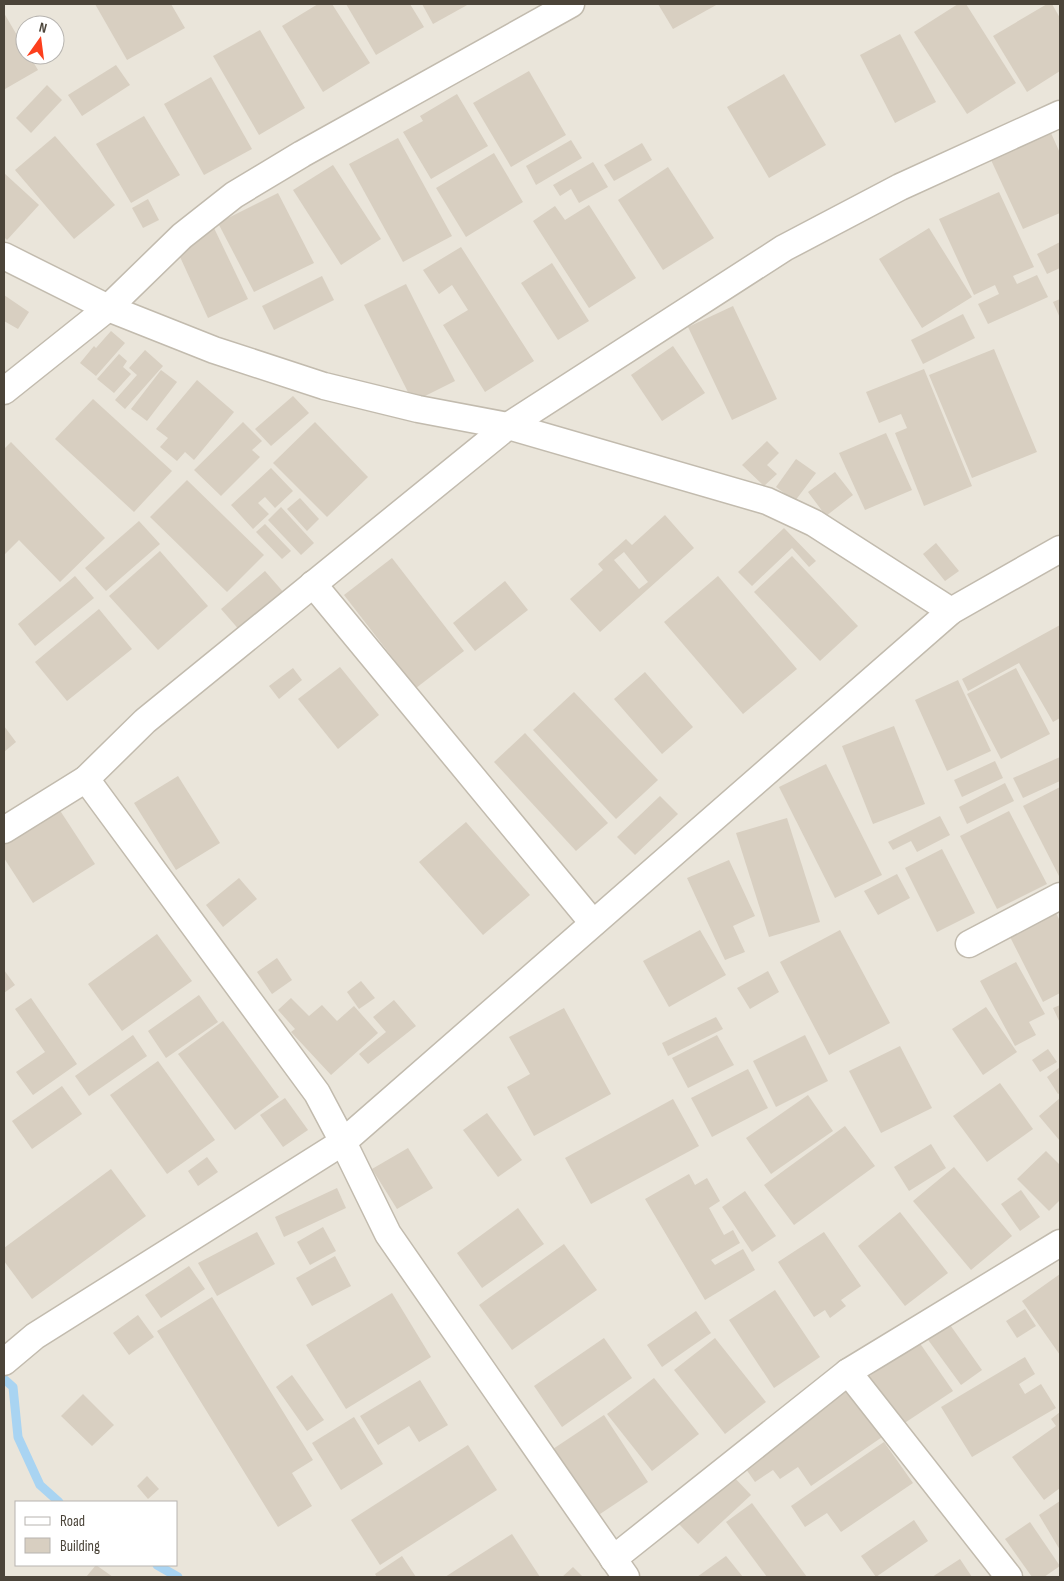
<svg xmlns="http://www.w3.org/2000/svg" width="1064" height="1581" font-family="'Sofia Sans Condensed',sans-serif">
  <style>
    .residential { fill: #eae5da; fill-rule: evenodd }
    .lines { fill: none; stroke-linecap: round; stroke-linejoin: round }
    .stream { stroke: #a9d4f2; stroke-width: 9 }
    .building { fill: #d8cfc1; fill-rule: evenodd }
    .minor-casing { stroke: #c2bbae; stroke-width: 29 }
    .minor { stroke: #fff; stroke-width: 26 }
  </style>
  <rect width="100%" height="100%" fill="#f6f3ec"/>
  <path class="residential" d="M4 4H1060V1577H4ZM25 25H55V55H25ZM16 1502H176V1565H16Z"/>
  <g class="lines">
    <g class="stream">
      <polyline points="4,1379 13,1387 18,1437 40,1485 59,1502"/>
      <polyline points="157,1565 178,1577"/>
    </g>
  </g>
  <g class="building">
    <polygon points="95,4 171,4 185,28 127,60"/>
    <polygon points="318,4 332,4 370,63 323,92 282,26"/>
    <polygon points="346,4 410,4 424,27 376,55"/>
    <polygon points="422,4 469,4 433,24"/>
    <polygon points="658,4 718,4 673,29"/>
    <polygon points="958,4 966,4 1016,83 967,114 914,32"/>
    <polygon points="1047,4 1052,4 1060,18 1060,71 1027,92 993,36"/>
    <polygon points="4,13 25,49 25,55 29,55 38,70 5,89"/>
    <polygon points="260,30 305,108 259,135 213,56"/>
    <polygon points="900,34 936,102 895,123 860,55"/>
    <polygon points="116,65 130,85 82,116 68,95"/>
    <polygon points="529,71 566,135 511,167 473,103"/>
    <polygon points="784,74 826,145 769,178 727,107"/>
    <polygon points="211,77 252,149 204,175 164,104"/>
    <polygon points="47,85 62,100 31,133 16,118"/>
    <polygon points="457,94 488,146 431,179 403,132 423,121 420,116"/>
    <polygon points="144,116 180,175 131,203 96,144"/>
    <polygon points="1051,133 1060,153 1060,213 1023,229 991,160"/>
    <polygon points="55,136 115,205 74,239 15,170"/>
    <polygon points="398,138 452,236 403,262 349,164"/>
    <polygon points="571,140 582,158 536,185 526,166"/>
    <polygon points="642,143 652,160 614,181 604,165"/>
    <polygon points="494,153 523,202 466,237 436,188"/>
    <polygon points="593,162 608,187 579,203 571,189 560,196 553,185"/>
    <polygon points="333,165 381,239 341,265 293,190"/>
    <polygon points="668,167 714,238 663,270 618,200"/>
    <polygon points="4,173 39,205 7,240 4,237"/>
    <polygon points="999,192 1034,267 1013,276 1017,284 1037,275 1048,297 988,324 978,304 999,294 995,285 974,295 939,219"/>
    <polygon points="278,193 314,263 254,292 218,223"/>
    <polygon points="148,199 159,220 143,228 132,208"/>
    <polygon points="589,205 636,278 589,308 533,221 555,206 565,220"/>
    <polygon points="214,228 248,299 208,318 175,246"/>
    <polygon points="929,228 972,297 922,328 879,259"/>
    <polygon points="1060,242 1060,268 1047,274 1037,254"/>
    <polygon points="461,247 534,361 485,392 443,325 468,310 452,285 439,294 423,270"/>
    <polygon points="552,263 589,321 558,340 521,283"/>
    <polygon points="322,276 334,300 274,330 262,306"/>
    <polygon points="406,284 455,381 413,402 364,305"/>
    <polygon points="4,295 29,312 18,329 4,321"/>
    <polygon points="1060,299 1060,318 1053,302"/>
    <polygon points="733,306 777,399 732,420 688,327"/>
    <polygon points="963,314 975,338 923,364 911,340"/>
    <polygon points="111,331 125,343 96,376 80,363 94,346 96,348"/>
    <polygon points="673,346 705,393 662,421 631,375"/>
    <polygon points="994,349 1037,452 972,478 929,375"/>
    <polygon points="145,350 163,366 125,409 115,400 137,375 129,368"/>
    <polygon points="119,354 127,361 123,367 131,374 114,393 97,379"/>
    <polygon points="924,369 972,486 924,506 895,433 907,428 901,414 879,423 866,392"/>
    <polygon points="161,370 177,382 147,421 131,409"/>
    <polygon points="197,380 234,412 194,460 185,452 177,461 160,447 168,438 156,429"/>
    <polygon points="293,396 309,413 271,446 255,429"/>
    <polygon points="93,399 172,471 134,512 55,439"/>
    <polygon points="243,422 262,441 252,450 260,457 221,496 194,470"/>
    <polygon points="315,422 368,477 327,517 273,463"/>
    <polygon points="886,433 912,490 865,510 839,453"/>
    <polygon points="767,441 779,453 767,465 777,474 764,486 742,465"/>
    <polygon points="11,442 105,538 60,582 19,540 4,555 4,449"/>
    <polygon points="796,459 816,473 795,501 776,487"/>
    <polygon points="271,468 293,491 275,508 265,497 258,503 269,514 253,529 231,505"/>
    <polygon points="835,472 853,495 826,516 808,492"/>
    <polygon points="187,480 264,555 227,592 150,517"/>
    <polygon points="300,498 319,519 307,531 287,509"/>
    <polygon points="281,507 314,543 301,555 268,520"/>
    <path d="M665 515 694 548 600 632 570 599 603 570 598 564 626 539 632 545ZM624 552 648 582 639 589 614 560Z"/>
    <polygon points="139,521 160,544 106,591 85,568"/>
    <polygon points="265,524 291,551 282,559 256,532"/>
    <polygon points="784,528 816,561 809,567 792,548 752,586 738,572"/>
    <polygon points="936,543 959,571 945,581 923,554"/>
    <polygon points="160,551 208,606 158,650 109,596"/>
    <polygon points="792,556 858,626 820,661 754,592"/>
    <polygon points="392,558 464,651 416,688 344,595"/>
    <polygon points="265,571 285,594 241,632 221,609"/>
    <polygon points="75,576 94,598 35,646 18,624"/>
    <polygon points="718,576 797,669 743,714 664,622"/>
    <polygon points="505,581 528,610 475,651 453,623"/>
    <polygon points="99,609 132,649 67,701 35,662"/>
    <polygon points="1060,625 1060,718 1053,722 1019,663 968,691 962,679"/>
    <polygon points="340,667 379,715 338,749 298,699"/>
    <polygon points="293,668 302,680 279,699 269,686"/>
    <polygon points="1016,668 1050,734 1001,759 967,694"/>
    <polygon points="645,672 693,727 662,754 614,699"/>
    <polygon points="958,680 991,751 947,771 915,700"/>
    <polygon points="574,692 658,780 616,819 533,730"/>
    <polygon points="4,726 16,742 4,752"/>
    <polygon points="894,726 925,804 873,824 842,746"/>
    <polygon points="525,733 608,823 576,851 494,762"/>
    <polygon points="1060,757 1060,781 1023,798 1013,778"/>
    <polygon points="995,761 1003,778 962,797 954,780"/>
    <polygon points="826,764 882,875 835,898 779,787"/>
    <polygon points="178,776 220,843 176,870 134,803"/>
    <polygon points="1005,783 1014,801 967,824 959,807"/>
    <polygon points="1060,787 1060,878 1023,806"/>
    <polygon points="660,796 678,814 635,855 617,837"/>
    <polygon points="59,809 95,864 33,903 4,858 4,843"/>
    <polygon points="1009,811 1047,884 997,909 960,836"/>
    <polygon points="940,816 950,835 917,852 911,841 893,850 888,842"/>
    <polygon points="787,818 820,922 769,937 736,833"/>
    <polygon points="466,822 530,895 483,935 419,862"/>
    <polygon points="942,849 975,913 937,932 905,868"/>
    <polygon points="729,860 755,916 733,926 745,952 725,960 687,878"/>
    <polygon points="897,874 910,898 878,915 864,891"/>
    <polygon points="239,878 257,899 223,927 206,905"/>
    <polygon points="1053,907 1060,921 1060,993 1043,1002 1007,931"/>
    <polygon points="700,930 726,975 669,1007 643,961"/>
    <polygon points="840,930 890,1023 829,1055 780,962"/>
    <polygon points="157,934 192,981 122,1031 88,984"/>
    <polygon points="277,958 292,980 272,994 257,972"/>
    <polygon points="1016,962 1045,1014 1029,1022 1036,1035 1015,1046 980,981"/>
    <polygon points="4,970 15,985 4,993"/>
    <polygon points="768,971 779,992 750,1009 737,988"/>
    <polygon points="361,981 375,998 359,1009 347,992"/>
    <polygon points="199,995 218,1022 166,1058 148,1031"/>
    <polygon points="31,998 77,1064 33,1095 16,1072 45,1052 15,1009"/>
    <polygon points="291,998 309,1016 322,1005 337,1021 354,1006 378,1033 331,1075 291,1032 295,1029 278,1010"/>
    <polygon points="394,1000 416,1026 368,1064 359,1054 386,1032 373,1017"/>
    <polygon points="1060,1005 1060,1023 1053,1008"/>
    <polygon points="986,1007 1017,1052 983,1075 952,1029"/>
    <polygon points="564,1008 611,1094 534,1136 507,1087 530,1074 509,1037"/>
    <polygon points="716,1017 723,1029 668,1056 662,1043"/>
    <polygon points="223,1021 279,1097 235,1130 178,1054"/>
    <polygon points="133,1035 147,1056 89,1096 75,1076"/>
    <polygon points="717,1035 734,1065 688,1088 672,1058"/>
    <polygon points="805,1035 828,1081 776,1107 753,1061"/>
    <polygon points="900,1046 932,1108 881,1133 849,1071"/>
    <polygon points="1048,1049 1057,1062 1040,1072 1032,1060"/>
    <polygon points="158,1061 215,1140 167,1174 110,1095"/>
    <polygon points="1060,1067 1060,1093 1058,1094 1047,1077"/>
    <polygon points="748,1069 768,1108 712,1137 691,1098"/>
    <polygon points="1000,1083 1033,1129 987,1162 953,1116"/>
    <polygon points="62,1086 82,1114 32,1149 12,1121"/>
    <polygon points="808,1095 833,1131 771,1174 746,1138"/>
    <polygon points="285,1098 308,1130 283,1147 260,1115"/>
    <polygon points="1060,1098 1060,1141 1039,1116"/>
    <polygon points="673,1099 699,1146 591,1204 565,1158"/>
    <polygon points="487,1113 522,1160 498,1177 463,1130"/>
    <polygon points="845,1126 875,1166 794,1225 764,1185"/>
    <polygon points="931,1144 946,1168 909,1191 894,1167"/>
    <polygon points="408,1148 433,1188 397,1209 372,1169"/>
    <polygon points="1046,1151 1060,1165 1060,1200 1049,1211 1017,1179"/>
    <polygon points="207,1157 218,1172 198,1186 188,1171"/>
    <polygon points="954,1167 1012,1236 971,1270 913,1201"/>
    <polygon points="111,1169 146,1216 32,1299 4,1261 4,1248"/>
    <polygon points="689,1174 695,1185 707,1178 720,1201 709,1208 724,1235 733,1230 740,1243 711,1260 715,1265 743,1249 755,1270 705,1300 645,1199"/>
    <polygon points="337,1188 346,1208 284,1237 275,1217"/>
    <polygon points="1021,1190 1040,1217 1020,1231 1001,1204"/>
    <polygon points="745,1191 776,1236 752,1252 722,1207"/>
    <polygon points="518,1208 544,1244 482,1288 457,1253"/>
    <polygon points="900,1212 948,1273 905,1306 858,1246"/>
    <polygon points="323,1227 336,1251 310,1265 297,1242"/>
    <polygon points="257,1232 275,1264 217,1296 198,1263"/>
    <polygon points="824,1232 861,1286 841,1300 846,1306 830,1318 825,1310 814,1317 778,1262"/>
    <polygon points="564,1244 597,1290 512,1350 479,1305"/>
    <polygon points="335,1256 351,1286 312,1306 296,1278"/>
    <polygon points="189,1266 205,1289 161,1318 145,1295"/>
    <polygon points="1060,1274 1060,1355 1022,1301"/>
    <polygon points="775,1290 820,1357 774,1388 729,1320"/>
    <polygon points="392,1293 431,1357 346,1409 306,1345"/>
    <polygon points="212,1297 313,1460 292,1473 312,1506 278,1527 157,1331"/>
    <polygon points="1025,1309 1036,1326 1017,1338 1006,1321"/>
    <polygon points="696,1311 711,1333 662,1367 647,1345"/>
    <polygon points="138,1315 154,1337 129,1355 113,1333"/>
    <polygon points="948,1322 982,1370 961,1385 926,1337"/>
    <polygon points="604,1338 632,1378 562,1427 534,1386"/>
    <polygon points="715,1338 766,1402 725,1434 674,1370"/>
    <polygon points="919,1342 953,1391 900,1426 867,1378"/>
    <polygon points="1025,1357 1035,1374 1019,1384 1025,1394 1041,1384 1056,1408 972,1457 941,1407"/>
    <polygon points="292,1375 324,1420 307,1431 276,1387"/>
    <polygon points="654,1378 699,1434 652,1471 607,1414"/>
    <polygon points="420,1380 448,1425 419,1442 409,1426 378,1445 360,1416"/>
    <polygon points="854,1385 888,1433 811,1486 798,1467 780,1479 773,1470 755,1482 741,1462"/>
    <polygon points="83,1394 114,1425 92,1446 61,1416"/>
    <polygon points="1060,1412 1060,1488 1044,1500 1012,1457 1056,1426 1051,1419"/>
    <polygon points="604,1415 648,1482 594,1518 550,1451"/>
    <polygon points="354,1417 383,1464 341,1490 312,1443"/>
    <polygon points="884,1442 913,1483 841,1532 827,1513 805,1527 791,1506"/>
    <polygon points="468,1445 497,1490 380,1565 351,1520"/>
    <polygon points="731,1474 751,1495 698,1544 678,1523"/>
    <polygon points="147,1476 159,1489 148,1499 137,1486"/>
    <polygon points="1060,1501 1060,1550 1039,1515"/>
    <polygon points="752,1503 807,1577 767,1577 726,1522"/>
    <polygon points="914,1520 928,1541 876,1577 861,1556"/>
    <polygon points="1030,1522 1060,1566 1044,1577 1032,1577 1005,1539"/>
    <polygon points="512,1534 540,1577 445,1577"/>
    <polygon points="402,1556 416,1577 377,1577 375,1574"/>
    <polygon points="726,1556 743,1577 697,1577"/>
    <polygon points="960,1559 972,1577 932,1577"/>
    <polygon points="96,1565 113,1577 86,1577"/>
    <polygon points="573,1567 583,1577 562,1577"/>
  </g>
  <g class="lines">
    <defs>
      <g id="minor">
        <polyline points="4,256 108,308 214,350 324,386 418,409 508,426 767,501 814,523 951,611"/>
        <polyline points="4,391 108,308 182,236 234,195 302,154 571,4"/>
        <polyline points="313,584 593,923"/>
        <polyline points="86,779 317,1093 343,1142 388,1234 626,1577"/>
        <polyline points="4,830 86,779 145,721 508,426 784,248 900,187 1060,114"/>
        <polyline points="969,944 1060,896"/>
        <polyline points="4,1362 35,1336 343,1142 951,611 1060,549"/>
        <polyline points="848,1372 1009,1577"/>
        <polyline points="613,1559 848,1372 1060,1243"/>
      </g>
    </defs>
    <use href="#minor" class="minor-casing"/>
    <use href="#minor" class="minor"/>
  </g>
  <rect width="1064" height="1581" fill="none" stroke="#4b4439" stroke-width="10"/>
  <rect x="15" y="1501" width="162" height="65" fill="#ffffff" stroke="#b7b4b0"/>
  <rect x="25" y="1517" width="25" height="8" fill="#ffffff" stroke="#b7b4b0"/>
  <text x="60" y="1526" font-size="15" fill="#4b4439">Road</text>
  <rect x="25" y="1538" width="25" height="15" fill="#d8cfc1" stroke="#b7b4b0"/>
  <text x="60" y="1551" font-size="15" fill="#4b4439">Building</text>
  <g transform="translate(40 40) rotate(14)"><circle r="24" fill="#ffffff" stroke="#b7b4b0"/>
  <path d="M0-4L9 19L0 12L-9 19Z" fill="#fc3f1d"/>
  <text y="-8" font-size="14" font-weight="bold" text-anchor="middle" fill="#4b4439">N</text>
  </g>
</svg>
